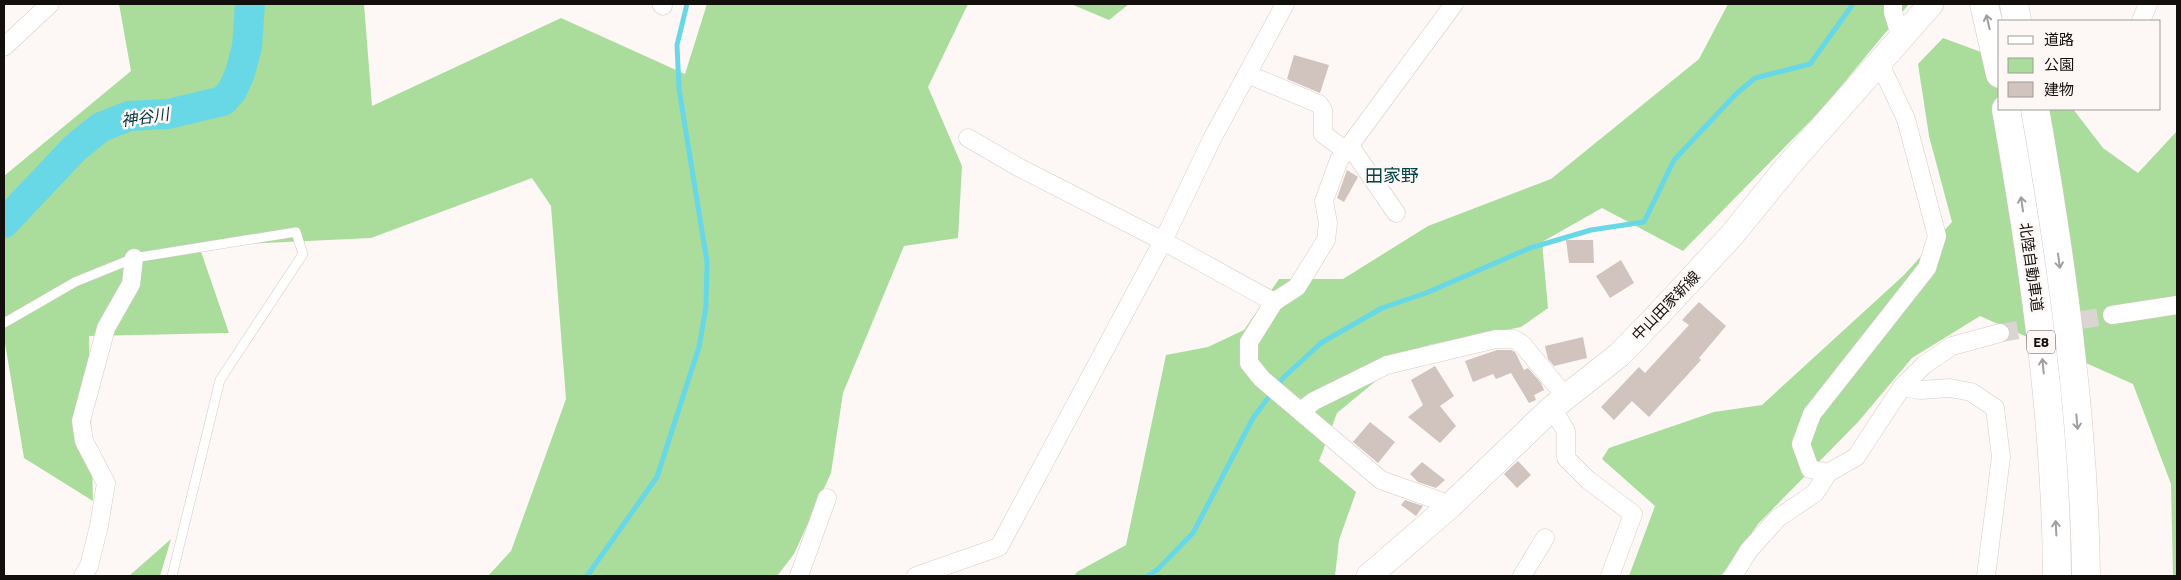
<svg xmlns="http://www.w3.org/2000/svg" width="2181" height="580" font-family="'Titillium Web','Noto Sans JP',sans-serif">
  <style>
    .green { fill: #aadc9c }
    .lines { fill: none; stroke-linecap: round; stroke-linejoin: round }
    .stream { stroke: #68d8e7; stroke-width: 5 }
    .river { stroke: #68d8e7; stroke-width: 30 }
    .building { fill: #d1c3be }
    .minor-tunnel { stroke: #dad5d2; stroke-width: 18; stroke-dasharray: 18 9; stroke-linecap: butt }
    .service-casing { stroke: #d7cbc4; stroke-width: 10 }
    .minor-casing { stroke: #d7cbc4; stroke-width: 19 }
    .secondary-casing { stroke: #d7cbc4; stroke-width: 26 }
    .motorway-casing { stroke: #d7cbc4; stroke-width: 29 }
    .service { stroke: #fff; stroke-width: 9 }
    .minor { stroke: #fff; stroke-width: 18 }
    .secondary { stroke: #fff; stroke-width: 25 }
    .motorway { stroke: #fff; stroke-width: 28 }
    .oneway { stroke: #a19f9e }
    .labels { text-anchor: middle; stroke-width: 5; stroke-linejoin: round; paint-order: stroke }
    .shield { fill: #fdf8f5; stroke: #595553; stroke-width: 1 }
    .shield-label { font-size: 14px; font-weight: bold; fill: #130f0d }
    .street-label { font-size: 15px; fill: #130f0d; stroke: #fdf8f5 }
    .water-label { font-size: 16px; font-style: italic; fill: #00383f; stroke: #fdf8f5 }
    .quarter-label { font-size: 18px; fill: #044; stroke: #fdf8f5 }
  </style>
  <rect width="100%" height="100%" fill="#fdf8f5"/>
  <g class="green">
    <polygon points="119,4 364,4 372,106 561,18 685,74 707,4 968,4 928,87 962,166 958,238 904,246 843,393 831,473 794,554 777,576 488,576 511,551 566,399 551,206 532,178 371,238 199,246 229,333 89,336 93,501 24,458 4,337 4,176 131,71"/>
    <polygon points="1071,4 1129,4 1109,20"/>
    <polygon points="1728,4 1909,4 1824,107 1683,251 1602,208 1542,242 1548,308 1521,327 1429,345 1377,380 1337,413 1319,461 1356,492 1339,540 1335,576 1074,576 1077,572 1126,545 1166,355 1208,347 1244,330 1279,279 1343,279 1428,226 1551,179 1699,59"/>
    <polygon points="1943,38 2000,59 2000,109 2073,109 2103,148 2138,173 2177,131 2177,576 2173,576 2171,484 2133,384 1980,316 1912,358 1858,422 1758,524 1721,576 1629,576 1655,506 1602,459 1609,448 1714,412 1762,405 1904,275 1952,222 1929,136 1918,64"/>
    <polygon points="171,539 160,576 129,576"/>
  </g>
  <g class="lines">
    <g class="stream">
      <polyline points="587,576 657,477 699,347 706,307 707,262 679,89 677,45 687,4"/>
      <polyline points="1148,576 1158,569 1193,533 1253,418 1283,378 1321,343 1382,308 1426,293 1530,248 1591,230 1644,222 1674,160 1736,94 1755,78 1810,64 1853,4"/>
    </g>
    <polyline class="river" points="4,223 75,148 101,127 129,116 168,114 223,101 232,91 240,73 247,47 250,4"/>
  </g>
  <g class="building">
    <polygon points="1294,55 1329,65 1320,93 1287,79"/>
    <polygon points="1347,170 1358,177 1344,202 1337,198"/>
    <polygon points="1566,240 1593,240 1594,263 1569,263"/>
    <polygon points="1621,260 1634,283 1610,298 1596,276"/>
    <polygon points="1699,302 1726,326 1699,358 1701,360 1649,417 1632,401 1614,420 1601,407 1639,367 1645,373 1689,325 1682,320"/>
    <polygon points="1583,337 1587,358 1554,366 1548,359 1545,346"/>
    <polygon points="1497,350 1511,350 1515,352 1524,370 1528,368 1541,383 1544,390 1534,395 1536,400 1529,403 1511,373 1496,379 1493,374 1473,382 1465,361"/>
    <polygon points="1435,366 1454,396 1440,406 1456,426 1440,443 1408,417 1423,405 1411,380"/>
    <polygon points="1370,422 1395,442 1378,463 1353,442"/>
    <polygon points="1518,461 1531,475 1517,488 1504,474"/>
    <polygon points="1422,462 1445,480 1436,488 1418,482 1410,474"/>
    <polygon points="1405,500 1423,506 1416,516 1401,505"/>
  </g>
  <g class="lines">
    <polyline class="minor-tunnel" points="2000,333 2112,315"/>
    <defs>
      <polyline id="service" points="4,323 75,282 134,258 296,232 303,254 220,380 172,576"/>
      <g id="minor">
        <polyline points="661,4 663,6"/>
        <polyline points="1893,4 1893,12 1901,38"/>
        <polyline points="2141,21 2148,4"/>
        <polyline points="4,47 50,4"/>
        <polyline points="1879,62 1906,119 1937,236 1927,268 1812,414 1801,444 1810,469 1828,473 1856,457 1902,387 1924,365 1952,346 2000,333"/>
        <polyline points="1247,74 1319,104 1323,110 1323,134 1346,151"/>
        <polyline points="968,138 1020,168 1163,241 1274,302 1249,342 1249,363 1262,379 1381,480 1451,505"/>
        <polyline points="1350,146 1396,213"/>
        <polyline points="1274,302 1297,287 1326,240 1328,223 1324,201 1339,160 1454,4"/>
        <polyline points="2112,315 2177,305"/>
        <polyline points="1902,387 1920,390 1950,388 1971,392 1995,408 2001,457 1986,576"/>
        <polyline points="1552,408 1566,431 1566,458 1588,480 1633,514 1610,576"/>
        <polyline points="1301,411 1314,401 1387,365 1496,339 1514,339 1522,344 1566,397"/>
        <polyline points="83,576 89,566 99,526 106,483 84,441 81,421 106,328 131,284 134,258"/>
        <polyline points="799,576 827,498"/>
        <polyline points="916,576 999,547 1163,241 1212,139 1285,4"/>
        <polyline points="1522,576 1545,538"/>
        <polyline points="1733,576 1749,550 1778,518 1815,493 1828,473"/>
      </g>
      <polyline id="secondary" points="1369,576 1451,505 1552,408 1619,355 1657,316 1732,235 1788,166 1931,4"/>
      <g id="motorway">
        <polyline points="1984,4 2000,74"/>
        <polyline points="2014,4 2017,21"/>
        <path d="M2006 109C2033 263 2056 419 2057 576"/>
        <path d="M2035 109C2062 263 2084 420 2086 576"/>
      </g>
    </defs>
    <use href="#service" class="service-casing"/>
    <use href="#minor" class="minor-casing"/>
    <use href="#secondary" class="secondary-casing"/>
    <use href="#motorway" class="motorway-casing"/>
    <use href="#service" class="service"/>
    <use href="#minor" class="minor"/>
    <use href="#secondary" class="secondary"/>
    <use href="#motorway" class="motorway"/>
  </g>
  <defs><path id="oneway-shaft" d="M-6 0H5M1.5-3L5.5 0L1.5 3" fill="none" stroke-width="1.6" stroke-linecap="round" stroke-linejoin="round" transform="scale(1.25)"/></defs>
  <g class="oneway">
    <use href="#oneway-shaft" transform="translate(1988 22) rotate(-103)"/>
    <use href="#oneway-shaft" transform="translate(2022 204) rotate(-98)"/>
    <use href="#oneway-shaft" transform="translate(2059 261) rotate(82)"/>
    <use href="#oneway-shaft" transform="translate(2043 366) rotate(-96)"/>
    <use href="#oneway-shaft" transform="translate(2077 422) rotate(85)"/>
    <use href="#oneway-shaft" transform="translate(2056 528) rotate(-93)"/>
  </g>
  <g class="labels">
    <rect class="shield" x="2027" y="330.5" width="28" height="23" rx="4"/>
    <g class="shield-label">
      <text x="2041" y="347">E8</text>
    </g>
    <g class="street-label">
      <text transform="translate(2031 267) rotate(82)" y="5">北陸自動車道</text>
      <text transform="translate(1666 306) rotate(-46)" y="5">中山田家新線</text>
    </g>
    <g class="water-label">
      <text transform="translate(145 117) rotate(-8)" y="6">神谷川</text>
    </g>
    <g class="quarter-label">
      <text x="1392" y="182">田家野</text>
    </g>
  </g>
  <rect width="2181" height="580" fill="none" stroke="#130f0d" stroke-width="10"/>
  <rect x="1998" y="20" width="162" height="90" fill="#fdf8f5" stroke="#9f9b98"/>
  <rect x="2008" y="36" width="25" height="8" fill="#ffffff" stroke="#9f9b98"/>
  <text x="2044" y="45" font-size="15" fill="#130f0d">道路</text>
  <rect x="2008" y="58" width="25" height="15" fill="#aadc9c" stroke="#9f9b98"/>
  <text x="2044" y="70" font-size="15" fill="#130f0d">公園</text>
  <rect x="2008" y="82" width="25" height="15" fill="#d1c3be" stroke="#9f9b98"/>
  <text x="2044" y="95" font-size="15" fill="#130f0d">建物</text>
</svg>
